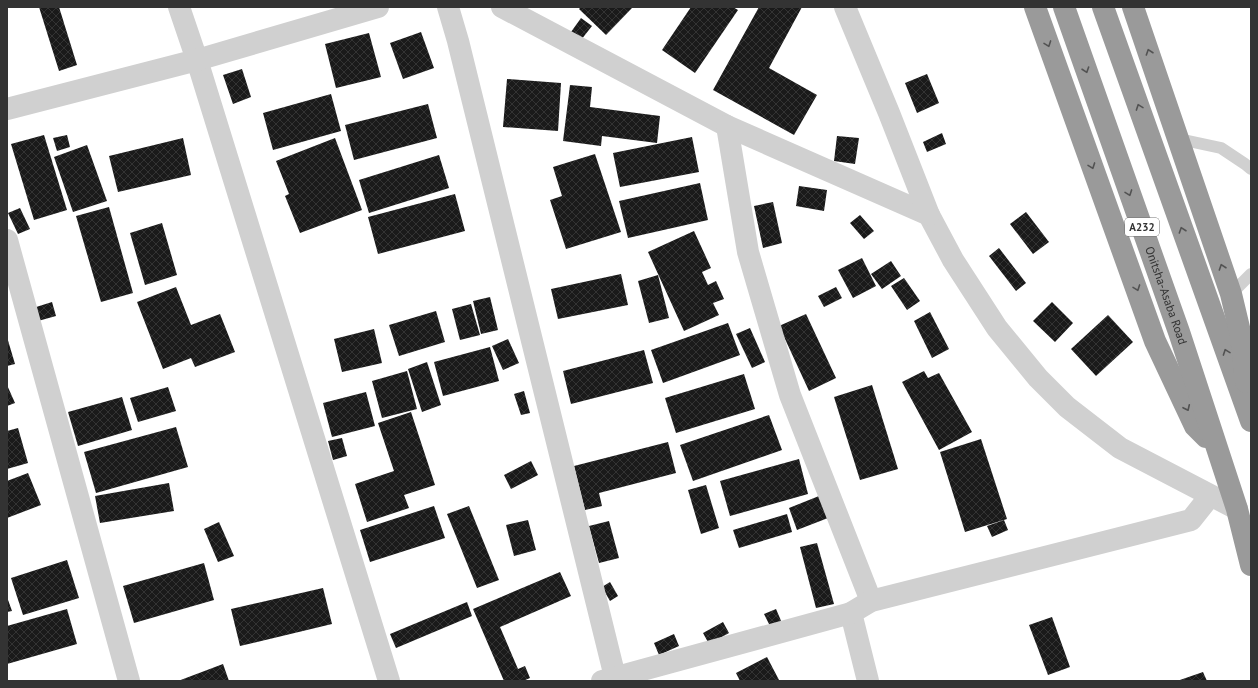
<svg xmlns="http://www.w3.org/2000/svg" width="1258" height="688" font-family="'PT Sans',sans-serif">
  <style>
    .building { fill: url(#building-cross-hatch) }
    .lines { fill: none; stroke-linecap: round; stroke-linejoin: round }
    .lane { stroke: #d0d0d0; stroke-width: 12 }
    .street { stroke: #d0d0d0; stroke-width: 22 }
    .highway { stroke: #9a9a9a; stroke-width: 22 }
    .oneway { stroke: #525252 }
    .labels { text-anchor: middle; stroke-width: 4; stroke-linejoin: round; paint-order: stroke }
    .shield { fill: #fff; stroke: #707070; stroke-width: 1 }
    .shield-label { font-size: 11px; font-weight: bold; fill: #333 }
    .street-label { font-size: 12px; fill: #333; stroke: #fff }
  </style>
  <defs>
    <pattern id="building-cross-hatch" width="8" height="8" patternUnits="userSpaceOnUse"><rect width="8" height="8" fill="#1a1a1a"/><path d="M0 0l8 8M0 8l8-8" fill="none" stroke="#333"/></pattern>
  </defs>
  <rect width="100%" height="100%" fill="#fff"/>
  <g class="building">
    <polygon points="39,7 59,7 77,65 59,71"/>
    <polygon points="581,7 633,7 606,35 579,9"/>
    <polygon points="691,7 733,7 738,10 695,73 662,50"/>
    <polygon points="759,7 802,7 769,68 817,95 794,135 713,90"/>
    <polygon points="581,18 592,26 581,40 571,32"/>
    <polygon points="421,32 434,68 403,79 390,43"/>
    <polygon points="369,33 381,77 336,88 325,44"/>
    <polygon points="242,69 251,97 233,104 223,75"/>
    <polygon points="927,74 939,103 917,113 905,83"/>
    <polygon points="507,79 561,83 558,131 503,127"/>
    <polygon points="570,85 592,87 590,107 660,116 657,143 602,136 601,146 563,141"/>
    <polygon points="331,94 341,131 273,150 263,113"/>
    <polygon points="428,104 437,138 354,160 345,125"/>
    <polygon points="942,133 946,144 927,152 923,142"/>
    <polygon points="44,135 67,210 34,220 11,144"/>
    <polygon points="67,135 70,147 57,151 53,138"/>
    <polygon points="837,136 859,138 855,164 834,161"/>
    <polygon points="692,137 699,172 620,187 613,153"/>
    <polygon points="183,138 191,175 118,192 109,156"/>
    <polygon points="335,138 362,210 300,233 285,196 289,194 276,161"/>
    <polygon points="87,145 107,201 73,212 54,157"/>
    <polygon points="595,154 621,232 566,249 550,200 562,196 553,167"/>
    <polygon points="439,155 449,188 369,213 359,180"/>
    <polygon points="700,183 708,220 628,238 619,201"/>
    <polygon points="799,186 827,190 824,211 796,206"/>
    <polygon points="455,194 465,231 378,254 368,217"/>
    <polygon points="773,202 782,243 763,248 754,206"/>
    <polygon points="109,207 133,293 101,302 76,216"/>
    <polygon points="20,208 30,229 18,234 8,213"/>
    <polygon points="1026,212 1049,242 1033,254 1010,224"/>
    <polygon points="860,215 874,231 864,239 850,223"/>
    <polygon points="162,223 177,275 145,285 130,233"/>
    <polygon points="694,231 711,268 702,272 708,285 716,281 724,299 713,303 719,315 684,331 648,252"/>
    <polygon points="999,248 1026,283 1016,291 989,256"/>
    <polygon points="862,258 876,286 853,298 838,270"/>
    <polygon points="891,261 901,276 882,289 871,274"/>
    <polygon points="621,274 628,305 558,319 551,289"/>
    <polygon points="658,275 669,318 649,323 638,281"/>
    <polygon points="904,278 920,301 907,310 891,286"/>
    <polygon points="176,287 191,325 220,314 235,352 195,367 191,358 163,369 137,302"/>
    <polygon points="836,287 842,298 824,307 818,296"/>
    <polygon points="490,297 498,330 481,334 473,301"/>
    <polygon points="52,302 56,316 38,321 33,308"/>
    <polygon points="1052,302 1073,323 1055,342 1033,321"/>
    <polygon points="471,304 480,335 460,340 452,309"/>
    <polygon points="436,311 445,342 399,356 389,325"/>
    <polygon points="930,312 949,349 932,358 914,321"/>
    <polygon points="806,314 836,378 809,391 779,326"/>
    <polygon points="1108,315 1133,342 1096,376 1071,349"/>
    <polygon points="728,323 740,355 663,383 651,350"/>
    <polygon points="750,328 765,362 752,368 736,334"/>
    <polygon points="374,329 382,363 342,372 334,339"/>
    <polygon points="7,337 15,364 7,366"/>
    <polygon points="508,339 519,363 503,370 492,346"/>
    <polygon points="490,347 499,381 443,396 434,362"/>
    <polygon points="644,350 653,383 571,404 563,371"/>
    <polygon points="427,362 441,405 422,412 408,369"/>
    <polygon points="407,371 417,409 382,418 372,381"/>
    <polygon points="924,371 928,378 939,373 972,432 939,450 902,382"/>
    <polygon points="744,374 755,409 676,433 665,398"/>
    <polygon points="7,385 15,403 7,406"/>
    <polygon points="872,385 898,469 860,480 834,397"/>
    <polygon points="168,387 176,411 138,422 130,398"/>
    <polygon points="524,391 530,413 521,415 514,394"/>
    <polygon points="366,392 375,426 332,437 323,403"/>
    <polygon points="122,397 132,430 78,446 68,412"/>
    <polygon points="411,412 435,485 404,495 409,508 367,522 355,484 394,471 378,423"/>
    <polygon points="769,415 782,450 693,481 680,445"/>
    <polygon points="176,427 188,467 96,493 84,452"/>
    <polygon points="18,428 28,463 7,469 7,431"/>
    <polygon points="342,438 347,456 333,460 328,441"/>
    <polygon points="981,439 1007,519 965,532 940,452"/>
    <polygon points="668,442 676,473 599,493 602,506 585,510 574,466"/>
    <polygon points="799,459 808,494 730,516 720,481"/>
    <polygon points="531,461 538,475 511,489 504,475"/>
    <polygon points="28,473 41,505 7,518 7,481"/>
    <polygon points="169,483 174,511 100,523 95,496"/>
    <polygon points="706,485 719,528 701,534 688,490"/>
    <polygon points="819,496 828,518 797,530 789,508"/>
    <polygon points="434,506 445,538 370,562 360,530"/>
    <polygon points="469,506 499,580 477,588 447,514"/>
    <polygon points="787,514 792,532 739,548 733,530"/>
    <polygon points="528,520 536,550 514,556 506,525"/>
    <polygon points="1004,520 1008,530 992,537 987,526"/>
    <polygon points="609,521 619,558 599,563 589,526"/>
    <polygon points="219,522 234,556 218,562 204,529"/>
    <polygon points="817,543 834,604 816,608 800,547"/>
    <polygon points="67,560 79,598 23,615 11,578"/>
    <polygon points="204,563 214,600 134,623 123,586"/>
    <polygon points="560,572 571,596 500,627 518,669 525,666 530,678 523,681 504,681 473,609"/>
    <polygon points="610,582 618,596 610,601 602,587"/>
    <polygon points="323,588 332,624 240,646 231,609"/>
    <polygon points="7,597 12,611 7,612"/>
    <polygon points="467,602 472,616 396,648 390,634"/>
    <polygon points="67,609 77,644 7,664 7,626"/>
    <polygon points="776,609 782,623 771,628 764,614"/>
    <polygon points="1052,617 1070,667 1048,675 1029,625"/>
    <polygon points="723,622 729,633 709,644 703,633"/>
    <polygon points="674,634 679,646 659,655 654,643"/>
    <polygon points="767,657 779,680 777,681 740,681 736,673"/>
    <polygon points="223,664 229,681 178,681"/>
    <polygon points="1203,672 1207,681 1177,681"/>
  </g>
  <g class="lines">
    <g class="lane">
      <polyline points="1179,139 1221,148 1245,164 1251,169"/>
      <polyline points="1231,294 1251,274"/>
    </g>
    <g class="street">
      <polyline points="179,7 197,60 389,681"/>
      <polyline points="448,7 458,41 616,681"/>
      <polyline points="502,7 727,126 929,215 953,260 997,328 1038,378 1067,407 1120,448 1237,509"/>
      <polyline points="845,7 889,113 929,215"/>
      <polyline points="7,109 197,60 378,7"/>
      <polyline points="727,126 748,252 790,395 871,601"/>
      <polyline points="7,240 129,681"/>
      <polyline points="851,613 868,681"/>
      <polyline points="602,681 851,613 871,601 1191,520 1210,496"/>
    </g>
    <g class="highway">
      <polyline points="1035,7 1155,341 1195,426 1206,437"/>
      <path id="s1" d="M1064 7 1179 332 1237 509 1251 565"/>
      <polyline points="1103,7 1251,421"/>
      <polyline points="1133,7 1231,294 1241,336 1246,382"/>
    </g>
  </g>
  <defs><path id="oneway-chevron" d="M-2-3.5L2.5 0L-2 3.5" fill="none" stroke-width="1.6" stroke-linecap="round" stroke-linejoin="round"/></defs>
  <g class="oneway">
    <use href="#oneway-chevron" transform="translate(1048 44) rotate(70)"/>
    <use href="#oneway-chevron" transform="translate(1149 52) rotate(-109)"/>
    <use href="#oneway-chevron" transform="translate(1086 70) rotate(71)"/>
    <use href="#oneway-chevron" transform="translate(1139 107) rotate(-110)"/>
    <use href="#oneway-chevron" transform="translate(1092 166) rotate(70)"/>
    <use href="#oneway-chevron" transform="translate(1129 193) rotate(70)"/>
    <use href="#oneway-chevron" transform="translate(1182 230) rotate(-109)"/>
    <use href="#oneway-chevron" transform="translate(1222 267) rotate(-109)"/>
    <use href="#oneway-chevron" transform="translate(1137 288) rotate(70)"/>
    <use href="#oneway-chevron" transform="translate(1226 352) rotate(-110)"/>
    <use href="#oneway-chevron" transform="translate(1187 408) rotate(65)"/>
  </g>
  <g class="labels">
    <rect class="shield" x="1125" y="218" width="34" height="18" rx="3"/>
    <g class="shield-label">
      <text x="1142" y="231">A232</text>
    </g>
    <g class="street-label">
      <text dy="4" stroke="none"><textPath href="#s1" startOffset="306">Onitsha-Asaba Road</textPath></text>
    </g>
  </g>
  <rect width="1258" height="688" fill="none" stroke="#333333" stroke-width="16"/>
</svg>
